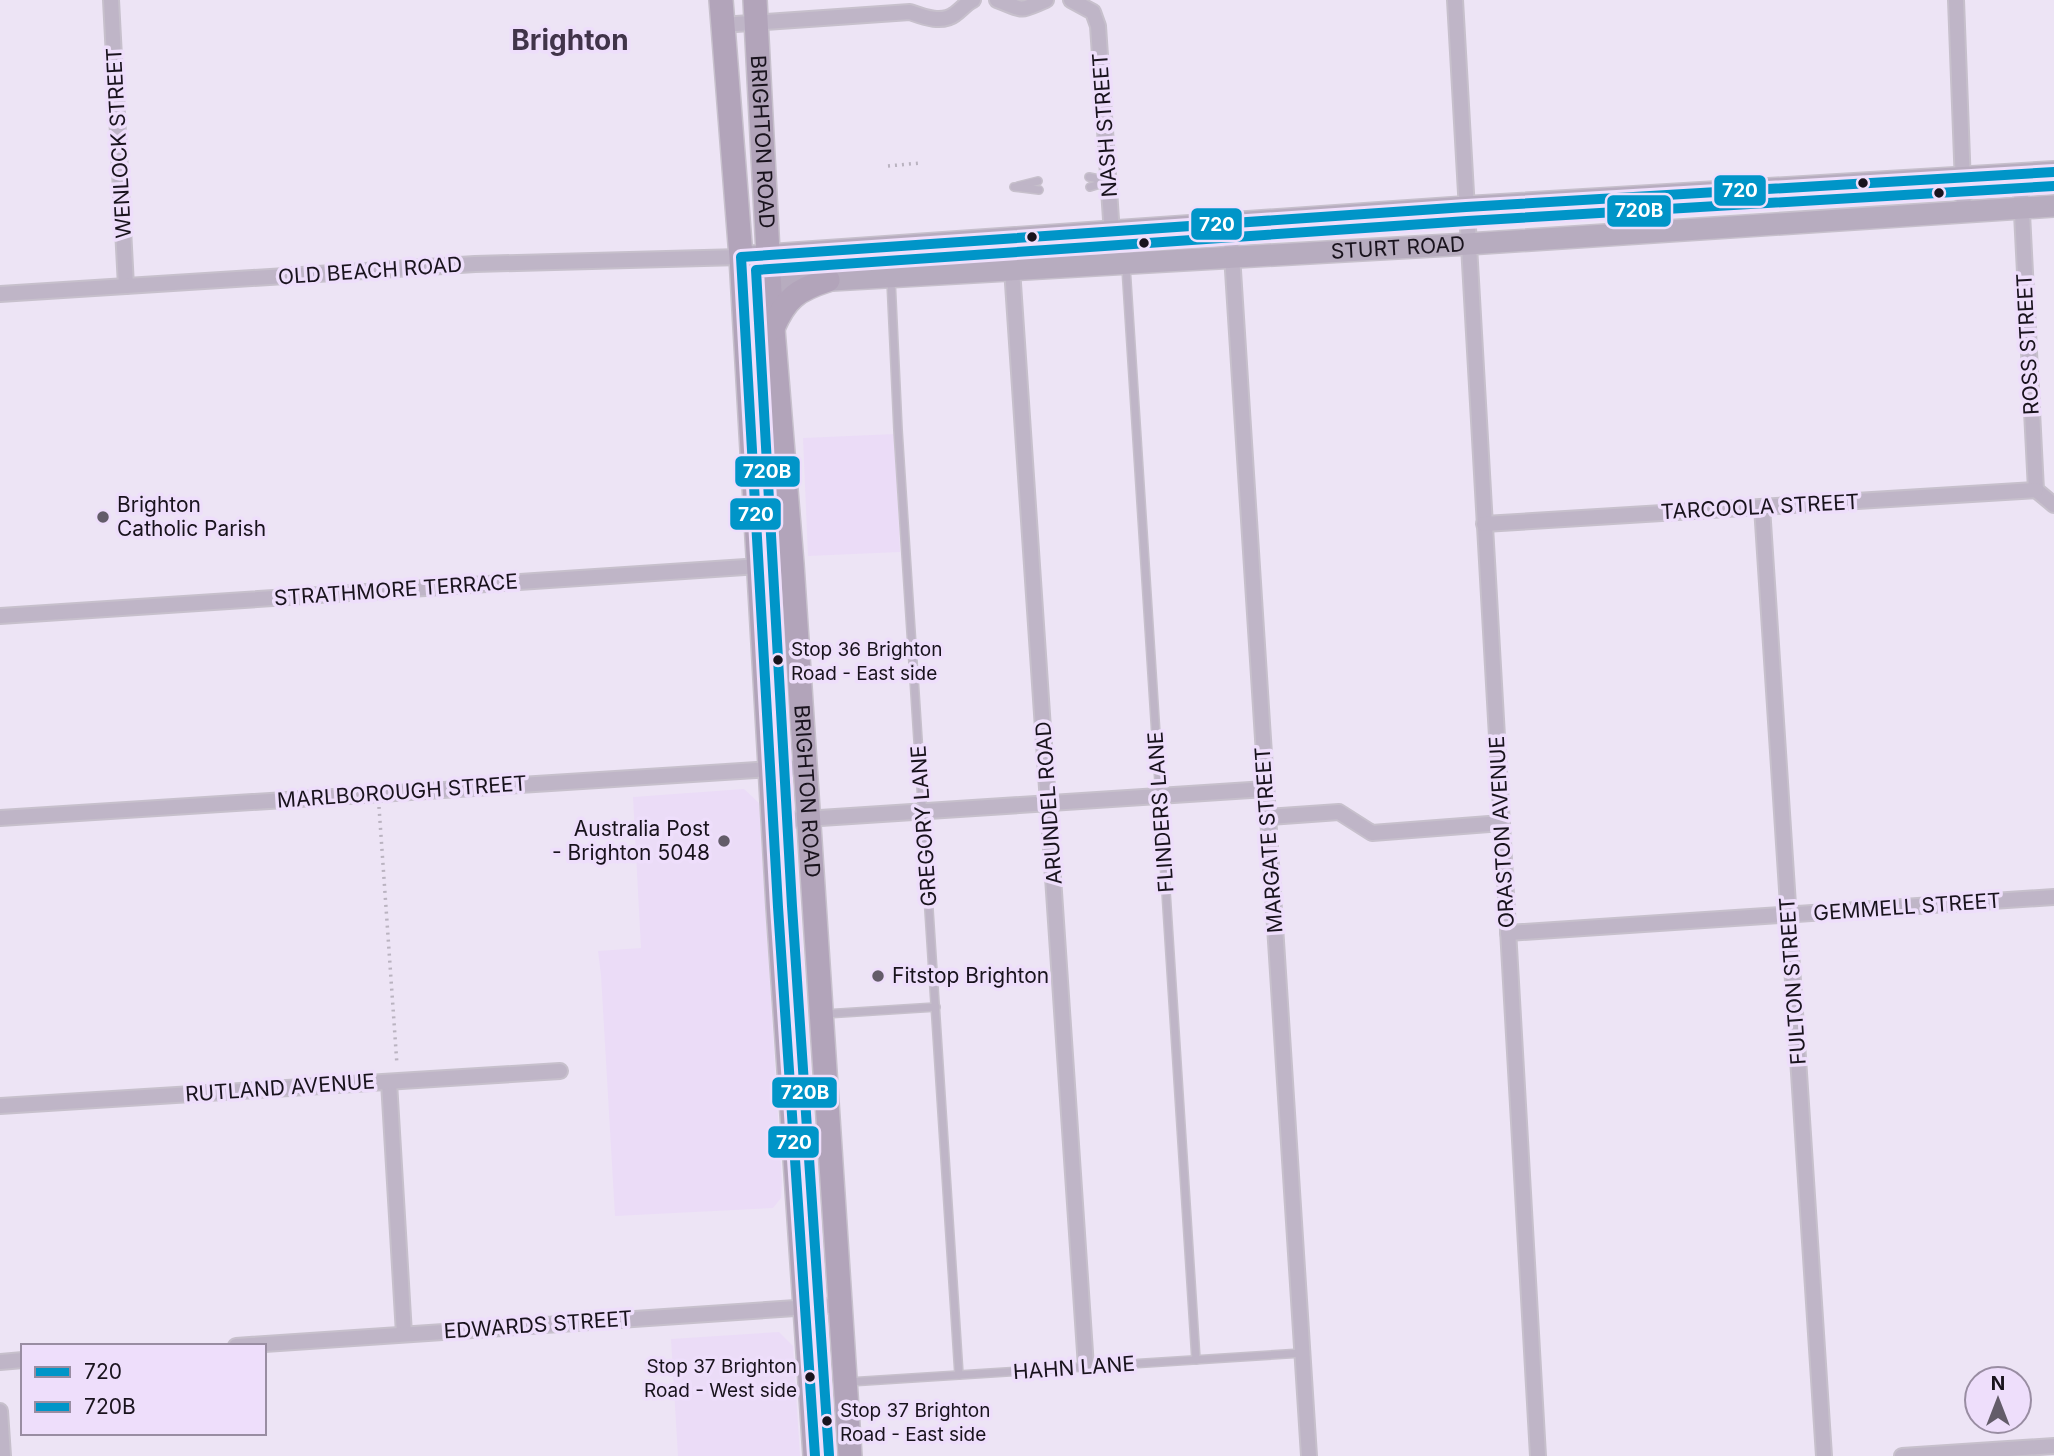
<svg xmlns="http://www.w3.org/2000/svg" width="2054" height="1456" font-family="Inter,sans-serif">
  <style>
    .built { fill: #ebdcf7 }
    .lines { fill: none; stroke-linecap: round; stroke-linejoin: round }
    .lane-casing { stroke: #c7c0cc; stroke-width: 10 }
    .street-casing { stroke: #c7c0cc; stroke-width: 18 }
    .secondary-casing { stroke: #c7c0cc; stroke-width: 24 }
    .primary-casing { stroke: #c7c0cc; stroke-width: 26 }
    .path { stroke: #bab3c0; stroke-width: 3.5; stroke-dasharray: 2 5; stroke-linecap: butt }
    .lane { stroke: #bfb5c7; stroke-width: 7 }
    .street { stroke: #bfb5c7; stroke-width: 14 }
    .secondary { stroke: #b7acbf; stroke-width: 21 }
    .primary { stroke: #b2a4ba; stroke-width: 23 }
    .bus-1-casing { stroke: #eedefb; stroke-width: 16 }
    .bus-2-casing { stroke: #eedefb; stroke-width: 16 }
    .bus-1 { stroke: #0095c8; stroke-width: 10 }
    .bus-2 { stroke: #0095c8; stroke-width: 10 }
    .bus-dot { fill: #19131d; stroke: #eedefb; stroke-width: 2.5 }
    .poi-dot { fill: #635c69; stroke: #eedefb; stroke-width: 2.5 }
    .labels { text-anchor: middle; stroke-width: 7; stroke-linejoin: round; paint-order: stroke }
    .bus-label { font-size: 19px; fill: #19131d; stroke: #eedefb; text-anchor: start }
    .street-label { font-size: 21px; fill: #19131d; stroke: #eedefb }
    .poi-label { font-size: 21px; fill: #19131d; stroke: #eedefb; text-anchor: start }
    .district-label { font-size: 28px; font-weight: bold; fill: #41344a; stroke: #eedefb }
    .line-badge { stroke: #eedefb; stroke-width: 2.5 }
    .badge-label { font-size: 19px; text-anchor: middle; font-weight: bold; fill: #fff }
  </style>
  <rect width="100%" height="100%" fill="#ede4f5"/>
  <g class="built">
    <polygon points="895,434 900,552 808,556 803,438"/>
    <polygon points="744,789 759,803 782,1182 781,1198 773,1208 615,1216 601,975 598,951 641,948 633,797"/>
    <polygon points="779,1332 793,1346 800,1456 678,1456 671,1339"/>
  </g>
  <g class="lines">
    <defs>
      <g id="lane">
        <polyline points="1089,177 1108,181"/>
        <polyline points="1018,186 1038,181"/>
        <polyline points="1014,187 1039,190"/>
        <polyline points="1090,187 1106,182"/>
        <polyline points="1126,267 1196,1360"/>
        <polyline points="891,280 898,430 959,1375"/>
        <polyline points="825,1014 936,1007"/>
        <polyline points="849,1382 1302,1353"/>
      </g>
      <g id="street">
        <polyline points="111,0 126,286"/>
        <path d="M997 0C1026 11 1017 12 1046 0"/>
        <polyline points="1071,0 1093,12 1098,26 1114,264"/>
        <polyline points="1455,0 1538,1456"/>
        <polyline points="1956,0 1964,211"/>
        <path d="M722 25 910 12C924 17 942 24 955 14 962 9 965 4 973 0"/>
        <polyline points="2020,174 2036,490 2054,505"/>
        <polyline points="1230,224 1309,1456"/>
        <polyline points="1010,239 1086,1367"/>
        <polyline points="0,294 475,264 741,257"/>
        <polyline points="1762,507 1824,1456"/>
        <polyline points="1484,524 2036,490"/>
        <polyline points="0,616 792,564"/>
        <polyline points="1268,817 1339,812 1372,833 1502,823"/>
        <polyline points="0,818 805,767"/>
        <polyline points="774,821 1266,789"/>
        <polyline points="1508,933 2054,897"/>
        <polyline points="389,1082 404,1334"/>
        <polyline points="0,1106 560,1071"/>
        <polyline points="236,1346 840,1305"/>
        <polyline points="0,1362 23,1360"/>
        <polyline points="0,1411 3,1456"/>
        <polyline points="1902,1456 2054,1446"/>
      </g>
      <g id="secondary">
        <polyline points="741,257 1466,207 2054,172"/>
        <path id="s1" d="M743 285 1468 244 2054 206"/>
      </g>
      <g id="primary">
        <polyline points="721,0 741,257 778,907 815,1456"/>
        <path id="s2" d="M755 0 770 292 792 564 850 1456"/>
        <path d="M773 328C786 298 797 290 828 280"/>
      </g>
    </defs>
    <use href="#lane" class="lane-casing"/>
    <use href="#street" class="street-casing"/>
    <use href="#secondary" class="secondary-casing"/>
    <use href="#primary" class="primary-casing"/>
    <g class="path">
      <polyline points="888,166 920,163"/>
      <polyline points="379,807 397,1065"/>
    </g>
    <use href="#lane" class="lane"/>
    <use href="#street" class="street"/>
    <use href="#secondary" class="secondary"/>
    <use href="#primary" class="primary"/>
    <defs>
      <polyline id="bus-1" points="815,1456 778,907 741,257 1466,207 2054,172"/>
      <polyline id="bus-2" points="829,1455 792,906 756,270 1467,221 2054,186"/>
    </defs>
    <use href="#bus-1" class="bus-1-casing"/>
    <use href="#bus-2" class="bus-2-casing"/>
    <use href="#bus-1" class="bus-1"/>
    <use href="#bus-2" class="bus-2"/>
  </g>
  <g class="bus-dot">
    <circle cx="1863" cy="183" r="6"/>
    <circle cx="1939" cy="193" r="6"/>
    <circle cx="1032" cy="237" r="6"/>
    <circle cx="1144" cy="243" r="6"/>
    <circle cx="778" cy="660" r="6"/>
    <circle cx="810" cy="1377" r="6"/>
    <circle cx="827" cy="1421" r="6"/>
  </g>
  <g class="poi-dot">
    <circle cx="103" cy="517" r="7"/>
    <circle cx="724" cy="841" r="7"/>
    <circle cx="878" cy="976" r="7"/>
  </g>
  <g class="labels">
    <g class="bus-label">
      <text x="791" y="656">Stop 36 Brighton<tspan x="791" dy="24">Road - East side</tspan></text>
      <text x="797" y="1373" text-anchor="end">Stop 37 Brighton<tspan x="797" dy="24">Road - West side</tspan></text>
      <text x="840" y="1417">Stop 37 Brighton<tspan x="840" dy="24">Road - East side</tspan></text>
    </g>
    <g class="street-label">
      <text transform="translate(1105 125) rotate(-94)" y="7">NASH STREET</text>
      <text dy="7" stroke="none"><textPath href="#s2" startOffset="142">BRIGHTON ROAD</textPath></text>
      <text transform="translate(119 143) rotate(-93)" y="7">WENLOCK STREET</text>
      <text dy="7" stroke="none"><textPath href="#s1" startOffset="656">STURT ROAD</textPath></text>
      <text transform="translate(370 271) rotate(-4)" y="7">OLD BEACH ROAD</text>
      <text transform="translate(2028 344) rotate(-93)" y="7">ROSS STREET</text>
      <text transform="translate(1760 507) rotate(-3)" y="7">TARCOOLA STREET</text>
      <text transform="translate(396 590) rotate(-4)" y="7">STRATHMORE TERRACE</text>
      <text dy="7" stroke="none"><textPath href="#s2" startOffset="793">BRIGHTON ROAD</textPath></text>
      <text transform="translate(402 792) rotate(-4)" y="7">MARLBOROUGH STREET</text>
      <text transform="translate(1049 803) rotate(-94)" y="7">ARUNDEL ROAD</text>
      <text transform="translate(1161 812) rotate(-94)" y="7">FLINDERS LANE</text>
      <text transform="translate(924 826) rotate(-94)" y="7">GREGORY LANE</text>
      <text transform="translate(1502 832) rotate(-93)" y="7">ORASTON AVENUE</text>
      <text transform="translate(1269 840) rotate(-94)" y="7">MARGATE STREET</text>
      <text transform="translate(1907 907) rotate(-4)" y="7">GEMMELL STREET</text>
      <text transform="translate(1793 981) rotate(-94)" y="7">FULTON STREET</text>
      <text transform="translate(280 1088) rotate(-4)" y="7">RUTLAND AVENUE</text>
      <text transform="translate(538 1325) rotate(-4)" y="7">EDWARDS STREET</text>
      <text transform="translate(1074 1368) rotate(-4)" y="7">HAHN LANE</text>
    </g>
    <g class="poi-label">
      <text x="117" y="512">Brighton<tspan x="117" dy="24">Catholic Parish</tspan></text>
      <text x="710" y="836" text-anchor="end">Australia Post<tspan x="710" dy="24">- Brighton 5048</tspan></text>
      <text x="892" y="983">Fitstop Brighton</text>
    </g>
    <g class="district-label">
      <text x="570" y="50">Brighton</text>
    </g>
  </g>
  <g class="line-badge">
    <rect x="1713" y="174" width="54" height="33" rx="7" fill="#0095c8"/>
    <rect x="1606" y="194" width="66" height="34" rx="7" fill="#0095c8"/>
    <rect x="1190" y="207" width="53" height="34" rx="7" fill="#0095c8"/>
    <rect x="734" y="455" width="67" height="33" rx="7" fill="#0095c8"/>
    <rect x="729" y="497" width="53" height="34" rx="7" fill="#0095c8"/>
    <rect x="771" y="1076" width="67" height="33" rx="7" fill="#0095c8"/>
    <rect x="767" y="1125" width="53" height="34" rx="7" fill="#0095c8"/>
  </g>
  <g class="badge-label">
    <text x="1740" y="197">720</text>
    <text x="1639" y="217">720B</text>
    <text x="1217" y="231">720</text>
    <text x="767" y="478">720B</text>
    <text x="756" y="521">720</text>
    <text x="805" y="1099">720B</text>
    <text x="794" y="1149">720</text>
  </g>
  <rect x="21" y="1344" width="245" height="91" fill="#eedefb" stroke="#998da2" stroke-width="2"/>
  <rect x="35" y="1367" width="35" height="10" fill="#0095c8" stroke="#998da2" stroke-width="2"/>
  <text x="84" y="1379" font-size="21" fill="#19131d">720</text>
  <rect x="35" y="1402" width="35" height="10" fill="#0095c8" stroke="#998da2" stroke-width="2"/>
  <text x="84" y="1414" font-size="21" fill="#19131d">720B</text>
  <g transform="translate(1998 1400)"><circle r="33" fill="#eedefb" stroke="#998da2" stroke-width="2"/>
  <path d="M0-5L12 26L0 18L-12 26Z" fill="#635c69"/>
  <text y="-10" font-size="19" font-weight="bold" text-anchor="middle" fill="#19131d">N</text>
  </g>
</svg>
